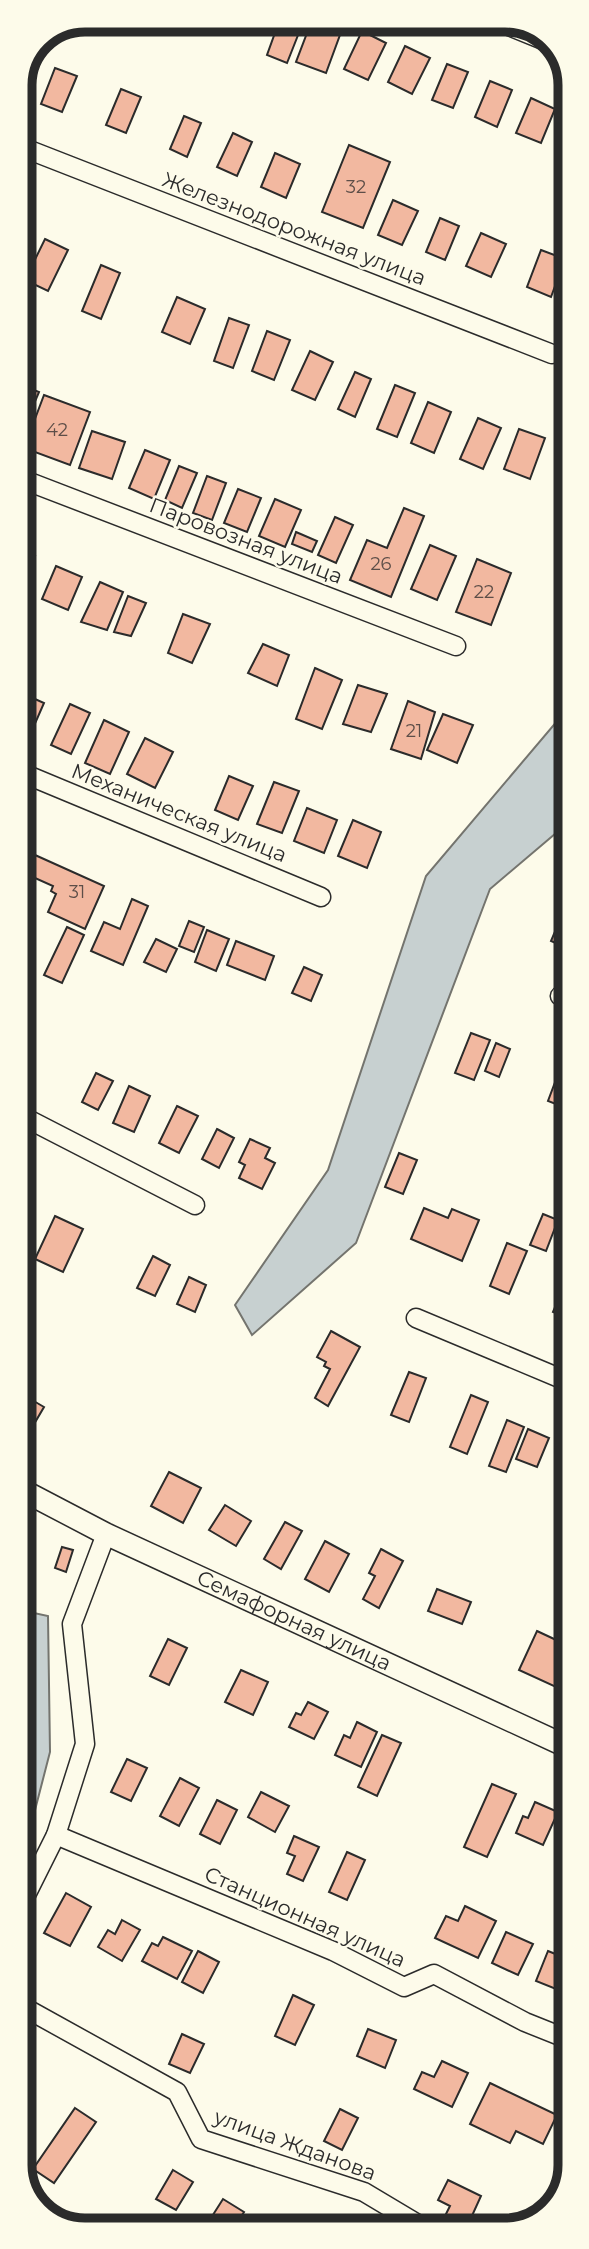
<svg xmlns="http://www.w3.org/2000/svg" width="589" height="2249" font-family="Montserrat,sans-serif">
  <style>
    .water { fill: #c7d0d0; stroke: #74746e; stroke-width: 2 }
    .building { fill: #f2b8a0; stroke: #2b2b2b; stroke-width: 2 }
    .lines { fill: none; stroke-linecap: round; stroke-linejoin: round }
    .minor-casing { stroke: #2b2b2b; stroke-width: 21 }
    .tertiary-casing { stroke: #2b2b2b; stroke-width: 24 }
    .minor { stroke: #fdfbea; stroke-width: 18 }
    .tertiary { stroke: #fdfbea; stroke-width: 21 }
    .labels { text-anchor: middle; stroke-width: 5; stroke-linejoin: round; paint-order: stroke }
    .number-label { font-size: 18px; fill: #5d4e48 }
    .street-label { font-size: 21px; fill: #2b2b2b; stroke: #fdfbea }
    .rim { fill: none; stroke: #2b2b2b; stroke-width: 9 }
  </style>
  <rect width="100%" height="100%" fill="#fdfbea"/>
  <g class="water">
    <polygon points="569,707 569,822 490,889 356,1243 252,1335 235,1305 328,1170 426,876"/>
    <polygon points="20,1610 48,1616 50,1752 26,1845 20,1856"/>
  </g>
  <g class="building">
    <polygon points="217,19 239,19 233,34 215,27"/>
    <polygon points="280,19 304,20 287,63 267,55"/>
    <polygon points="312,20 333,20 344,24 326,73 296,62"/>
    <polygon points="362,31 386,43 368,80 344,69"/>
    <polygon points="405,46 430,58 412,94 388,82"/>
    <polygon points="447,64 468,72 453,108 432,100"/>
    <polygon points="55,68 77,76 62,112 41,104"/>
    <polygon points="490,81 512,90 497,127 475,117"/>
    <polygon points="121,89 141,97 126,133 106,125"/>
    <polygon points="531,98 555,109 541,143 516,133"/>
    <polygon points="184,116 201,123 187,157 170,149"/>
    <polygon points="233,133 252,142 237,176 217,167"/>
    <polygon points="349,145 390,162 363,228 322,212"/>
    <polygon points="275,153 300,164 286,198 261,187"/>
    <polygon points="393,200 418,211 402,245 378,235"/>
    <polygon points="440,218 459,226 445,260 426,252"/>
    <polygon points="481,233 506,244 491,277 466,266"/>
    <polygon points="45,239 68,250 48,291 25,280"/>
    <polygon points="541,250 565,259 551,297 527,287"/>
    <polygon points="101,265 120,273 101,319 82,311"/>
    <polygon points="177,297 205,309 190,344 162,332"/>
    <polygon points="229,318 249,325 233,368 214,361"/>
    <polygon points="267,331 290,340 274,380 252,371"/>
    <polygon points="310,351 333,362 315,400 292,390"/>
    <polygon points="355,372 371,379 355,417 338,409"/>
    <polygon points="19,384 39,392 19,439"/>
    <polygon points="395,385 415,393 397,437 377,429"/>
    <polygon points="44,395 90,412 70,465 24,448"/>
    <polygon points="428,402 451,412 434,453 411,443"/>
    <polygon points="478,418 501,428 483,469 460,459"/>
    <polygon points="519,429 545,438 530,479 504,469"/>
    <polygon points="92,431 125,442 112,479 79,468"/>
    <polygon points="145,450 170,460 154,499 129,488"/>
    <polygon points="179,466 197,473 182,508 165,500"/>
    <polygon points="207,476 226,483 212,520 193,513"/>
    <polygon points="238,489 261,498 247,532 224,523"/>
    <polygon points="275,499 301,510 285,547 259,536"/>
    <polygon points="404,508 424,516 391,597 350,580 367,540 387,548"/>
    <polygon points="335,517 353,525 336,563 318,555"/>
    <polygon points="296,532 317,541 312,552 292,544"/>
    <polygon points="430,545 456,556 437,600 411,589"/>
    <polygon points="20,551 35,556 20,593"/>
    <polygon points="477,559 511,573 491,625 456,612"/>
    <polygon points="56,566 82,577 68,610 42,599"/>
    <polygon points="100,582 123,592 107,630 81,622"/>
    <polygon points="128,596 146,603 131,636 114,632"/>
    <polygon points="183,614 210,624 192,663 168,653"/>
    <polygon points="263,644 289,655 277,686 248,673"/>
    <polygon points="315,668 342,680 322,729 296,719"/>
    <polygon points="358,685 387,694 371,732 343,724"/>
    <polygon points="26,695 44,703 30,735 20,731 20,710"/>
    <polygon points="408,701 435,712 421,759 391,749"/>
    <polygon points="70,704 90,713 71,754 51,745"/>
    <polygon points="443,714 473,725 457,763 427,750"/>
    <polygon points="104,720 129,732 110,774 85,763"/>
    <polygon points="145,738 173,752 155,788 127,774"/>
    <polygon points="229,776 253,786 238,820 215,810"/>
    <polygon points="274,782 299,791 282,833 257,824"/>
    <polygon points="307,808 337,820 324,853 294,841"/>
    <polygon points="353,820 381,832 367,868 338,856"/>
    <polygon points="20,848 30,853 20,875"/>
    <polygon points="35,855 104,886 85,929 48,912 56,894 51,891 53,886 26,874"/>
    <polygon points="132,899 148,906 123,965 91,951 104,922 120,929"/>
    <polygon points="565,908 569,909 569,949 551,941"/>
    <polygon points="189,921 204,927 194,952 179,946"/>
    <polygon points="67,927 84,935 62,983 44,975"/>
    <polygon points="207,930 229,939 216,971 195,962"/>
    <polygon points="156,939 177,949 166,972 144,962"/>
    <polygon points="236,941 274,956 265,980 227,965"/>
    <polygon points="304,967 322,975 311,1001 292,993"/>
    <polygon points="471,1033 490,1040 474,1080 455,1073"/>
    <polygon points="20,1040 30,1045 20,1066"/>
    <polygon points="496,1043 510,1049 499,1077 485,1071"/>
    <polygon points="560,1069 569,1073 569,1100 566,1108 548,1101"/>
    <polygon points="96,1073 113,1081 98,1110 82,1102"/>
    <polygon points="129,1086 150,1096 134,1132 113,1123"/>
    <polygon points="177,1106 198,1116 179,1153 159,1143"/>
    <polygon points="217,1129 234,1138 219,1168 202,1159"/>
    <polygon points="250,1139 270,1148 265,1158 275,1163 262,1189 239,1178 245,1165 239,1162"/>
    <polygon points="399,1153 417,1160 403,1194 385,1187"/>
    <polygon points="424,1208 448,1218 452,1209 479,1220 462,1261 411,1239"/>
    <polygon points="543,1214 558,1220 546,1251 530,1245"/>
    <polygon points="55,1216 83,1229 63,1272 35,1259"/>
    <polygon points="507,1243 527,1251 509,1294 490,1286"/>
    <polygon points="153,1256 170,1265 155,1296 137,1288"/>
    <polygon points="189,1277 206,1285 195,1312 177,1304"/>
    <polygon points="566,1281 569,1283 569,1318 553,1312"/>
    <polygon points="331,1331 360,1347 328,1406 315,1398 330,1369 324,1366 326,1362 317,1357"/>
    <polygon points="409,1372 426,1378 409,1422 391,1415"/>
    <polygon points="20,1393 44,1407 20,1448"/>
    <polygon points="471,1395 488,1402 467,1454 450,1447"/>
    <polygon points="507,1420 524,1427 506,1472 489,1466"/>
    <polygon points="528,1429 549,1438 537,1467 516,1459"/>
    <polygon points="169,1472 201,1488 183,1523 151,1506"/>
    <polygon points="225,1505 251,1521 236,1546 209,1530"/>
    <polygon points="285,1522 302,1531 281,1569 264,1559"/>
    <polygon points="325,1541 349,1554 329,1592 305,1579"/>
    <polygon points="62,1547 73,1550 66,1572 55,1568"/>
    <polygon points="381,1549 403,1561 379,1608 363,1599 375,1576 369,1573"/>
    <polygon points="437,1589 471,1602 462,1624 428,1611"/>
    <polygon points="537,1631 569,1646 569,1657 556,1687 519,1670"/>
    <polygon points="168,1639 187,1648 169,1685 150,1676"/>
    <polygon points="241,1670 268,1682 253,1715 225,1702"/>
    <polygon points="308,1702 328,1712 314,1739 289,1727 296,1713 301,1715"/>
    <polygon points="357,1722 377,1732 361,1767 335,1755 344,1735 350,1738"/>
    <polygon points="382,1735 401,1743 377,1796 358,1787"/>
    <polygon points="127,1759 147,1768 131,1801 111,1792"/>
    <polygon points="180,1778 199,1788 179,1826 160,1816"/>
    <polygon points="492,1784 516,1794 487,1857 464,1847"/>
    <polygon points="261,1792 289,1806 275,1832 248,1817"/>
    <polygon points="217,1800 237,1810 220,1844 200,1834"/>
    <polygon points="535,1802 558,1812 543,1845 516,1833 523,1816 528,1818"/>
    <polygon points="294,1836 319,1847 303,1881 287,1874 295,1856 287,1853"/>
    <polygon points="347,1852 365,1860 347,1900 329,1892"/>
    <polygon points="66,1893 91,1907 70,1946 44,1933"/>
    <polygon points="465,1906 496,1921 478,1958 435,1938 446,1916 458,1921"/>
    <polygon points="122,1920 140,1930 122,1961 98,1947 108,1930 115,1934"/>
    <polygon points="506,1932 533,1944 518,1975 492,1963"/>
    <polygon points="163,1937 192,1951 177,1979 142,1961 152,1943 158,1946"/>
    <polygon points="198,1951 219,1962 203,1993 182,1982"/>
    <polygon points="548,1951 568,1959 556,1989 536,1981"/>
    <polygon points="293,1995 314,2005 295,2045 275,2036"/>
    <polygon points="368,2029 396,2040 385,2068 357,2056"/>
    <polygon points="182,2034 204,2044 190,2073 169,2064"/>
    <polygon points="442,2061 468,2073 452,2107 414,2089 422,2072 434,2077"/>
    <polygon points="490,2083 557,2115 543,2144 516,2131 510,2143 470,2124"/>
    <polygon points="75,2108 96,2122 54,2183 33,2169"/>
    <polygon points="340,2109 358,2118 342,2150 324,2141"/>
    <polygon points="173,2170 193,2182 176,2210 156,2199"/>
    <polygon points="448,2180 481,2196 466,2229 443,2220 450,2206 438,2200"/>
    <polygon points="223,2199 244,2212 233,2229 204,2229"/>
  </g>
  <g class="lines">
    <defs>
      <g id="minor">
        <polyline points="494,20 553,44"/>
        <polyline points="19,146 552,354"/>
        <polyline points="19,478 456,646"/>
        <polyline points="20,772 321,897"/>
        <polyline points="560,996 569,1000"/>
        <polyline points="20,1115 195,1205"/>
        <polyline points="416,1318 569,1382"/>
        <polyline points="56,1835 333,1951 404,1987 434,1974 525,2022 570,2040"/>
        <polyline points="20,1907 56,1835 85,1744 72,1624 106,1534"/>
        <polyline points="20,2005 177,2092 201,2139 364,2192 426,2229"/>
      </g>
      <g id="tertiary">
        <path id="s1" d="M20 1489 106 1534 570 1748"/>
      </g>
    </defs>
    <use href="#minor" class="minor-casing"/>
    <use href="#tertiary" class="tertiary-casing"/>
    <use href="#minor" class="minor"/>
    <use href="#tertiary" class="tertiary"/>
  </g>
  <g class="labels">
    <g class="number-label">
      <text x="356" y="193">32</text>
      <text x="57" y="436">42</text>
      <text x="381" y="570">26</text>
      <text x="484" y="598">22</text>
      <text x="414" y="737">21</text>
      <text x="77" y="898">31</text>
    </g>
    <g class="street-label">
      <text transform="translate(294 229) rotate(21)" y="7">Железнодорожная улица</text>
      <text transform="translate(246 541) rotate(21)" y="7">Паровозная улица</text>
      <text transform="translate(179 813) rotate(22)" y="7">Механическая улица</text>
      <text dy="7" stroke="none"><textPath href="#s1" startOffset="304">Семафорная улица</textPath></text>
      <text transform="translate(305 1917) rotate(24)" y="7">Станционная улица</text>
      <text transform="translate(295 2145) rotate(20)" y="7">улица Жданова</text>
    </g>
  </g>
  <path d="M0 0H589V2249H0ZM85 32H505A53 53 0 0 1 558 85V2165A53 53 0 0 1 505 2218H85A53 53 0 0 1 32 2165V85A53 53 0 0 1 85 32Z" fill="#fdfbea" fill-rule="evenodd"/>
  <path class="rim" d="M85 32H505A53 53 0 0 1 558 85V2165A53 53 0 0 1 505 2218H85A53 53 0 0 1 32 2165V85A53 53 0 0 1 85 32Z"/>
</svg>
